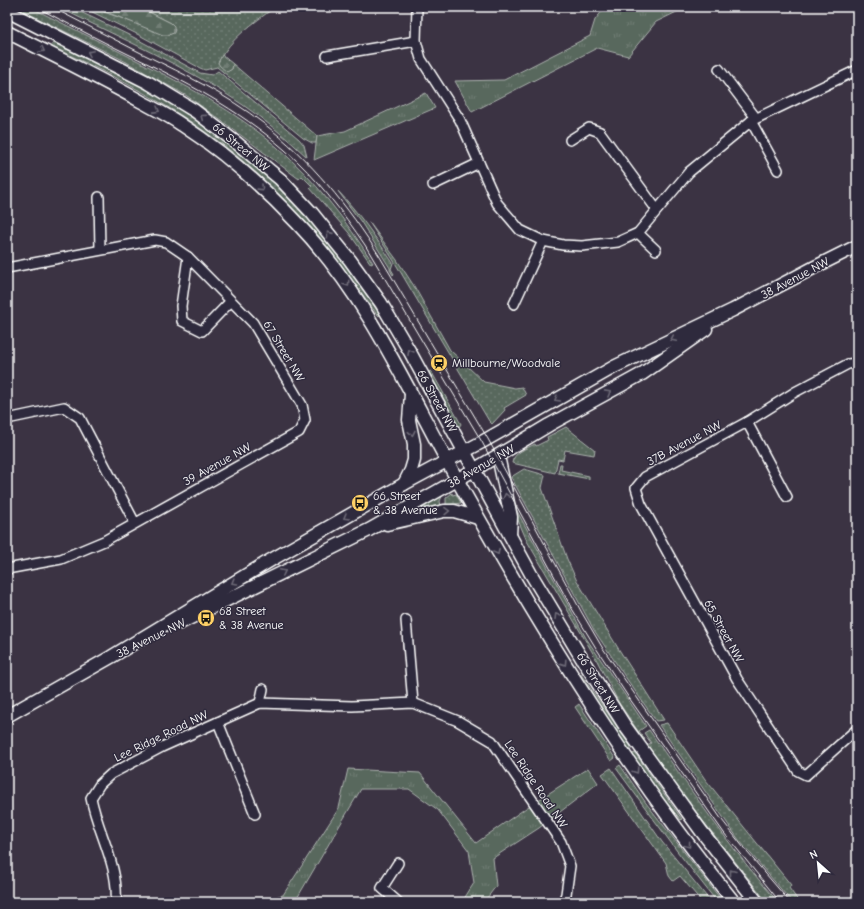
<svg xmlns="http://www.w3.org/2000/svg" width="864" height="909" font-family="'Comic Neue',sans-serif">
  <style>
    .grass { fill: url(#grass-dots); stroke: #acb3ae }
    .forest { fill: url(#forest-firs); stroke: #acb3ae }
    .park { fill: url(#park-tufts); stroke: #acb3ae }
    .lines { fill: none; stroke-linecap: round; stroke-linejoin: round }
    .street-casing { stroke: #fff; stroke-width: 12 }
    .secondary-casing { stroke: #fff; stroke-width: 15 }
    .street { stroke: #2f2a3d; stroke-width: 9 }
    .secondary { stroke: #2f2a3d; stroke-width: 12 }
    .tram { stroke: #fff; stroke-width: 1 }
    .oneway { stroke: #6d6a77 }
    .labels { text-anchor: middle; stroke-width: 3; stroke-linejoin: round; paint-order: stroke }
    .street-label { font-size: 12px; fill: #fff; stroke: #2f2a3d }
    .poi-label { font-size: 12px; fill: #fff; stroke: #2f2a3d; text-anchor: start }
  </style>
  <defs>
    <pattern id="grass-dots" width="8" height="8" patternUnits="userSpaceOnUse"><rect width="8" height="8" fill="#58675d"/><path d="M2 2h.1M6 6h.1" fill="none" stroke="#717e75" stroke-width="1.8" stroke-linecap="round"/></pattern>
    <pattern id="forest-firs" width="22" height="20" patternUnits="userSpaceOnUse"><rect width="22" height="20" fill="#58675d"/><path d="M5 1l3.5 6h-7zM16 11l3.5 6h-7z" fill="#717e75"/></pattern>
    <pattern id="park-tufts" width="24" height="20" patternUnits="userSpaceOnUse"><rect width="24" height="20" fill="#58675d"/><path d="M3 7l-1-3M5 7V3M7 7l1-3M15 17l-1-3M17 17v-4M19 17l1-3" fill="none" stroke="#717e75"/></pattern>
  </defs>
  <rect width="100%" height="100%" fill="#3b3343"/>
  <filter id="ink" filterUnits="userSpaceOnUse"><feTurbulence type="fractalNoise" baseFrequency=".025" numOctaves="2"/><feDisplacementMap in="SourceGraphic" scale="8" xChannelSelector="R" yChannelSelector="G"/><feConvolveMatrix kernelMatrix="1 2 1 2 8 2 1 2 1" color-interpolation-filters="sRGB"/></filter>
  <g filter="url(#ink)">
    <g class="grass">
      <path d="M15 7H30C66 25 102 43 138 61 187 86 235 111 277 147 315 180 346 220 373 263L371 264 349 233 310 188 312 186 302 176 299 179 230 127 187 96 119 58Z"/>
      <path d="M58 7H70L133 37 200 73 212 75 218 71 299 139 304 145 307 157C287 138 266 121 243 105 186 66 120 38 58 7Z"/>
      <path d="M82 7H101L104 12 168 35 174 32 175 30 171 23 139 7H275C253 24 231 37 218 63L232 69 233 64 317 136 316 143H312L303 138 217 67 205 70 200 68 141 36Z"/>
      <path d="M53 43C149 84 241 141 310 220 336 250 359 282 380 315L379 316 376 313C360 291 344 268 327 247 290 202 246 159 197 126 151 94 101 70 51 46Z"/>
      <path d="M338 191C359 213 376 238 393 263L391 269 394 274 393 275 390 270V268L361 222Z"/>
      <polygon points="369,222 397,260 414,286 450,350 484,382 515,388 522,387 526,395 504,408 505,410 492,424 489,421 394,261"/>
      <polygon points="431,371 461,424 459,427 429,372"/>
      <path d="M566 427 595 450 594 455 565 450 563 460 558 459 555 473 512 463C513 453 527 448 535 444L536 446 548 440 547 437Z"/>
      <polygon points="560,464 562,464 561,470 589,476 589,479 558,473"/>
      <polygon points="524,469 545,475 542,488 567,559 576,579 618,648 664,720 656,721 624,675 594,630 511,477"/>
      <polygon points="452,493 453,495 456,494 461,503 446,505 446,498"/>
      <polygon points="443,494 440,501 441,506 420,509 419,507"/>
      <polygon points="511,500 586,638 646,726 639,731 645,739 644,740 619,703 594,655 527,541 518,520"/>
      <polygon points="577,672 580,673 631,747 631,750 628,750"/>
      <polygon points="579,704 615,758 611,761 575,707"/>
      <polygon points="667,723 705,779 791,885 789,888 799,902 792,902 739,840 659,725"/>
      <path d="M649 730C690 789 730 848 778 902H767L688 802 647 745 651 743 644 733Z"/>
      <polygon points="635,753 682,819 681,820 659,794 632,756 632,754"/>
      <polygon points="620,765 646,803 723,902 717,902 677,851 616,768"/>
      <polygon points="611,768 662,842 711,902 702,902 680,876 673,881 669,876 666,863 602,774"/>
    </g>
    <g class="forest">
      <polygon points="101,7 139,7 171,23 174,26 174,33 168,35 163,35 104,11"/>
      <polygon points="222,55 233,64 232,69 227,72 220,66 218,63"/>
    </g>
    <g class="park">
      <polygon points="639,7 687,7 656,22 628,56 597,48 472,112 455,81 504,80 590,36 595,20 603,10 636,8"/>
      <polygon points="426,93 435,108 314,160 317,136 345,131"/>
      <polygon points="588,768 598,783 539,828 493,858 496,886 484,902 462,902 474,883 469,851 438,810 409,789 361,789 296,900 297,902 267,902 266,899 283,895 339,808 348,769 420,773 476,843 526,808"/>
    </g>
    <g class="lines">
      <defs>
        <g id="street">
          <polyline points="417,7 416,41 421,59 460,120 497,203 520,230 543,241 563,245 582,246 618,242 638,233 689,172 751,121 857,70"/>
          <polyline points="327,56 416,41"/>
          <polyline points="719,69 756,118"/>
          <polyline points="751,121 778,170"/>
          <polyline points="570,140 589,128 600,132 657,210"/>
          <polyline points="433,185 479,163"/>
          <polyline points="99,197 100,250"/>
          <polyline points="638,233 656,250"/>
          <polyline points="188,257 181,306 182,321 202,331 231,301"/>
          <polyline points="7,268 155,240 166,242 188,257 253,323 302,405 305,420 299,432 104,541 61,559 7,569"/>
          <polyline points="514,304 543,241"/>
          <polyline points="857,363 848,364 795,392 747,422 645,477 636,488 641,504 737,679 798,771 806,775 857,729"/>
          <polyline points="7,419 64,407 80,418 135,523"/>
          <polyline points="747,422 787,497"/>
          <polyline points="406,620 413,703"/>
          <polyline points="260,703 263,689"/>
          <polyline points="218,722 255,814"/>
          <polyline points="398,863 382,888 398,902"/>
          <path d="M116 902C119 866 98 833 91 798L100 784 111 774 162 747 260 703 352 706 413 703 458 721 492 741 561 842 570 866 566 894 563 902"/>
        </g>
        <g id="secondary">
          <polyline points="7,11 149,83 195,111 238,144 280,179 312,213 350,260 381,303 410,352 531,574 584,662 625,726 702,832 757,902"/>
          <path d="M7 32C52 55 98 77 142 102 155 109 169 116 182 125 224 152 262 186 297 223 373 302 414 405 468 499 547 640 632 777 734 902"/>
          <polyline points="498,456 511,517 510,535"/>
          <polyline points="404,484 411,470 414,460 414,444 409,420 411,394"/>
          <polyline points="387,524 444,511 454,511 478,518"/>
          <polyline points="180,623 369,530 457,480 549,425 642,374 706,329"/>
          <polyline points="7,716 111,657 271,560 404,484 482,442 614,367 733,310 815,267 857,246"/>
        </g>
      </defs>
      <use href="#street" class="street-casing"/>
      <use href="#secondary" class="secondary-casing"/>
      <use href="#street" class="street"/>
      <use href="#secondary" class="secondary"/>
      <g class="tram">
        <path d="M36 7C67 23 97 39 128 54 184 81 238 109 285 150 316 177 342 211 365 245L482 442 571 607 596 648 627 695 724 833 780 902"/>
        <path d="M51 7C82 23 114 39 145 55 186 75 227 95 263 123 311 160 348 206 380 257L488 439 582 613 602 647 722 820 747 852 790 902"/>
      </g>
    </g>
    <defs><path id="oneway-chevron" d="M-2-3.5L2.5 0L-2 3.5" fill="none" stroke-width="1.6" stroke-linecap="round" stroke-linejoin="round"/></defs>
    <g class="oneway">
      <use href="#oneway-chevron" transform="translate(42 50) rotate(27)"/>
      <use href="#oneway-chevron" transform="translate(90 53) rotate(-154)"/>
      <use href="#oneway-chevron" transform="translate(157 110) rotate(29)"/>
      <use href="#oneway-chevron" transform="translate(203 117) rotate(-143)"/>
      <use href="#oneway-chevron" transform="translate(261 188) rotate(44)"/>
      <use href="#oneway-chevron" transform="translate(329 234) rotate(-129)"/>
      <use href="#oneway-chevron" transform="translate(347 284) rotate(56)"/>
      <use href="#oneway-chevron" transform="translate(673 339) rotate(155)"/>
      <use href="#oneway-chevron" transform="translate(410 352) rotate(-120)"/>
      <use href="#oneway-chevron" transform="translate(608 393) rotate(-29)"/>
      <use href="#oneway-chevron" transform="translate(557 399) rotate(150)"/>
      <use href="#oneway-chevron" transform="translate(412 433) rotate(79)"/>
      <use href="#oneway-chevron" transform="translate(506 496) rotate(-104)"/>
      <use href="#oneway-chevron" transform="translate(447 511) rotate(-1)"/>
      <use href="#oneway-chevron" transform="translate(346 517) rotate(150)"/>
      <use href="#oneway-chevron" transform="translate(497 552) rotate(61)"/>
      <use href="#oneway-chevron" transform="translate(283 572) rotate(-27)"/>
      <use href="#oneway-chevron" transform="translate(234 582) rotate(149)"/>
      <use href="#oneway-chevron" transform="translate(557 616) rotate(-121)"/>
      <use href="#oneway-chevron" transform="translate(564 663) rotate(57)"/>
      <use href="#oneway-chevron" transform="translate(636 771) rotate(56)"/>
      <use href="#oneway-chevron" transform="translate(688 845) rotate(53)"/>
      <use href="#oneway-chevron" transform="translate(732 872) rotate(-128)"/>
    </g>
  </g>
  <defs>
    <symbol id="station-disc" viewBox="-11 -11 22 22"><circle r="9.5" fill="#ffd166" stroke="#2f2a3d"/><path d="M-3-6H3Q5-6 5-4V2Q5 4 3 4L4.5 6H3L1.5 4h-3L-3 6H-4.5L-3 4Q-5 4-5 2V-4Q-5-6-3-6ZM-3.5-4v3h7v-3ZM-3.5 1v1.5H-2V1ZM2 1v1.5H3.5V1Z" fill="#111"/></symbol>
    <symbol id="bus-disc" viewBox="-11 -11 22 22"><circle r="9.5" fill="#ffd166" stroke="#2f2a3d"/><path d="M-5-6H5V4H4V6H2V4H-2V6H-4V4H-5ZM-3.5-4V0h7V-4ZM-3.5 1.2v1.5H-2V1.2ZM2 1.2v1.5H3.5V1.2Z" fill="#111"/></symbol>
  </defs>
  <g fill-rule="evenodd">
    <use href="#station-disc" x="429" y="353" width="20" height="20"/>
    <use href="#bus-disc" x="350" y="493" width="20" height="20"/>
    <use href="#bus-disc" x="196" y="608" width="20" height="20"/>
  </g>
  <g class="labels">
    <g class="street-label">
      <text transform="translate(241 147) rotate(39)" y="4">66 Street NW</text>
      <text transform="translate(795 278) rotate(-28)" y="4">38 Avenue NW</text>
      <text transform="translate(284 351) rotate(59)" y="4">67 Street NW</text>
      <text transform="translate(437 401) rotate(61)" y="4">66 Street NW</text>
      <text transform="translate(684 443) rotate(-28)" y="4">37B Avenue NW</text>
      <text transform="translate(217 464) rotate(-29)" y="4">39 Avenue NW</text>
      <text transform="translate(481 466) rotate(-30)" y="4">38 Avenue NW</text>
      <text transform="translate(724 631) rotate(61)" y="4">65 Street NW</text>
      <text transform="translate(151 638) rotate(-26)" y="4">38 Avenue NW</text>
      <text transform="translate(598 683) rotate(58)" y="4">66 Street NW</text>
      <text transform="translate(161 736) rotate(-26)" y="4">Lee Ridge Road NW</text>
      <text transform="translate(536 784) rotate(56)" y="4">Lee Ridge Road NW</text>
    </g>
    <g class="poi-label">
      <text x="452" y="367">Millbourne/Woodvale</text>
      <text x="373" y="500">66 Street<tspan x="373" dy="14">&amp; 38 Avenue</tspan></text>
      <text x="219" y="615">68 Street<tspan x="219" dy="14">&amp; 38 Avenue</tspan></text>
    </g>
  </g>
  <rect width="864" height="909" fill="none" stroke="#2f2a3d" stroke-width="24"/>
  <rect x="12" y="12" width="840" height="885" fill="none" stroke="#fff" stroke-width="1.5" filter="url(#ink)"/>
  <g transform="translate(818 863) rotate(333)" stroke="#2f2a3d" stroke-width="3" paint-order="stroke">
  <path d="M0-3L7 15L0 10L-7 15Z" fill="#ffffff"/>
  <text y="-6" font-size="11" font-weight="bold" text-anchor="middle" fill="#ffffff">N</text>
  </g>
</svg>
